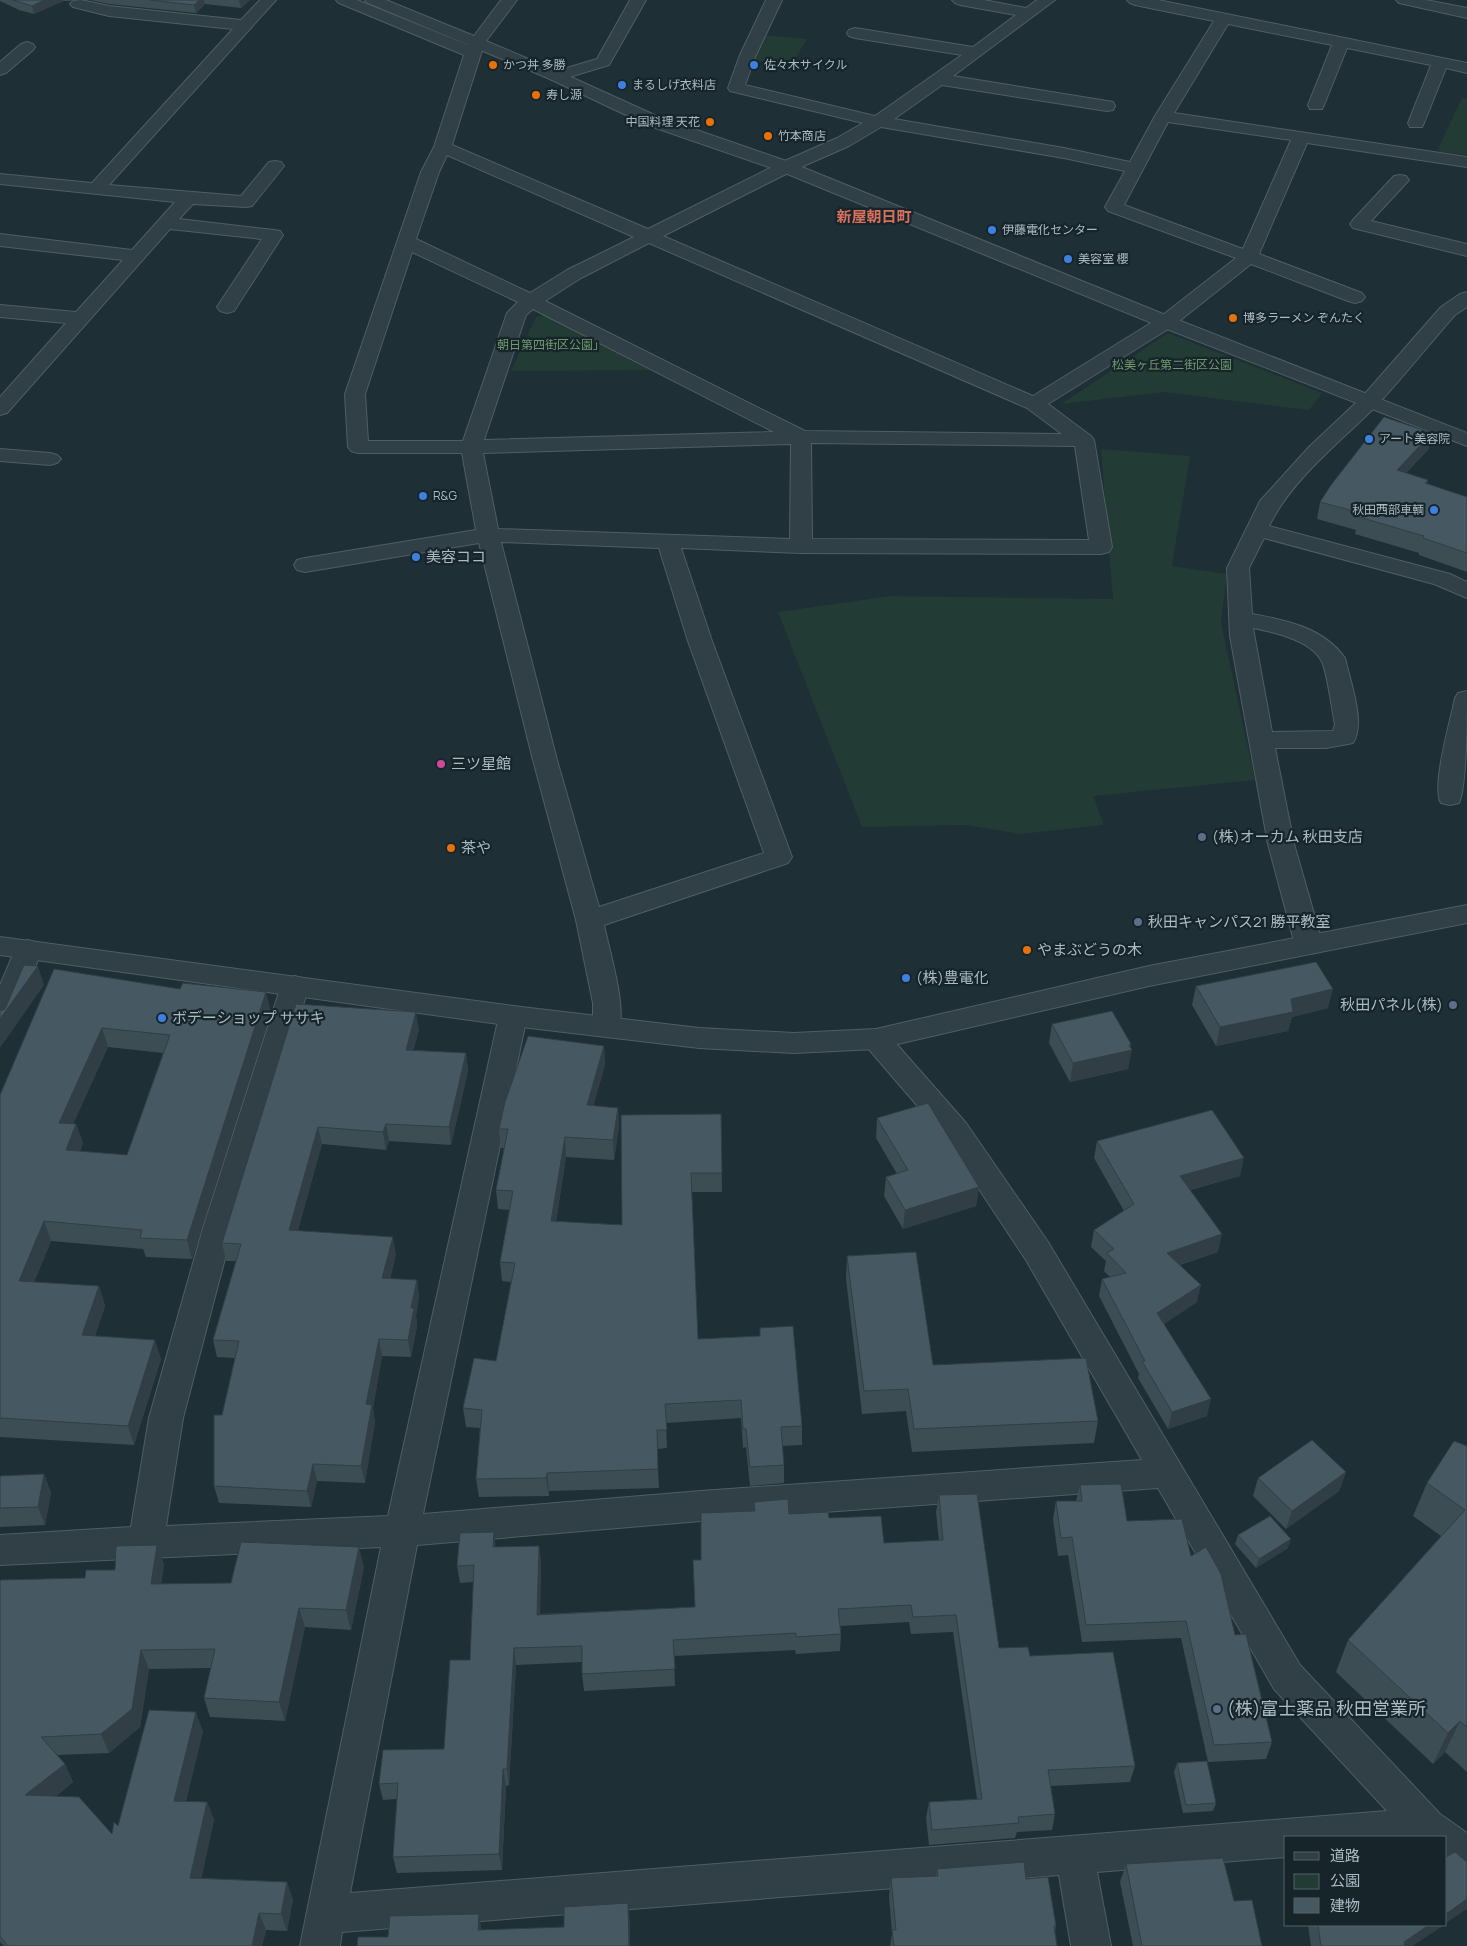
<svg xmlns="http://www.w3.org/2000/svg" width="1467" height="1946" font-family="Manrope,'Noto Sans JP',sans-serif">
  <style>
    .green { fill: #233b35 }
    .lines { fill: none; stroke-linecap: round; stroke-linejoin: round }
    .minor-casing { stroke: #4f5e65; stroke-width: 2 }
    .tertiary-casing { stroke: #4f5e65; stroke-width: 2 }
    .minor { fill: #314046; fill-rule: evenodd }
    .tertiary { fill: #314046; fill-rule: evenodd }
    .wall { fill: #3c4d54; fill-rule: evenodd }
    .shaded-wall { fill: #313e45 }
    .building { fill: #465962; stroke: #313e45; fill-rule: evenodd }
    .food-dot { fill: #e8710a; stroke: #17252b; stroke-width: 2 }
    .shop-dot { fill: #3f7fe0; stroke: #17252b; stroke-width: 2 }
    .hotel-dot { fill: #d1479c; stroke: #17252b; stroke-width: 2 }
    .service-dot { fill: #5c6f8a; stroke: #17252b; stroke-width: 2 }
    .labels { text-anchor: middle; stroke-width: 4.5; stroke-linejoin: round; paint-order: stroke }
    .far-poi-label { font-size: 12px; fill: #abbbc4; stroke: #17252b; text-anchor: start }
    .far-park-label { font-size: 12px; fill: #6d996b; stroke: #17252b }
    .far-quarter-label { font-size: 15px; font-weight: bold; fill: #d8705d; stroke: #17252b }
    .poi-label { font-size: 15px; fill: #abbbc4; stroke: #17252b; text-anchor: start }
    .near-poi-label { font-size: 18px; fill: #abbbc4; stroke: #17252b; text-anchor: start }
  </style>
  <rect width="100%" height="100%" fill="#1e2f36"/>
  <g class="green">
    <polygon points="764,35 807,39 792,64 751,60"/>
    <polygon points="1462,98 1467,99 1467,155 1437,151"/>
    <polygon points="546,315 649,370 511,371 536,317"/>
    <polygon points="1168,333 1322,393 1309,410 1164,392 1061,404"/>
    <polygon points="1101,449 1190,456 1172,566 1227,574 1221,623 1255,780 1093,796 1104,825 1021,834 966,825 862,827 778,612 890,596 1113,599"/>
  </g>
  <g class="lines">
    <defs>
      <g id="minor">
        <polygon points="81,0 109,6 241,20 260,0 276,0 109,185 241,196 269,162 275,161 281,162 284,166 252,206 246,207 193,204 179,219 274,230 280,231 283,235 234,311 227,313 220,311 217,307 262,239 170,229 7,413 0,415 0,397 66,323 0,317 0,305 76,312 123,260 0,246 0,234 132,250 175,202 0,184 0,174 92,183 233,29 109,16 73,7 70,4 73,1"/>
        <path d="M336 0H357L468 45 470 41H482L484 44 452 145 648 229 780 163 837 138 863 123 730 91 728 88 740 55 766 0H782L756 55 745 85 875 116 962 55 855 38 849 36 847 33 849 30 855 28 973 47 1016 15 960 5 955 3 952 0H984L1026 8 1037 0H1055L953 76 1107 101 1113 102 1115 106 1113 110 1107 111 942 85 894 119 1064 148 1130 162 1155 116 1214 21 1135 5 1130 3 1127 0H1158L1467 63V73L1446 68 1424 123 1422 127H1410L1408 123 1431 65 1347 48 1324 105 1322 109H1310L1308 105 1332 45 1228 24 1174 113 1467 157V167L1307 143 1259 254 1362 293 1365 297 1362 301 1355 303 1348 301 1251 264 1173 326 1048 404 1091 436 1094 440 1112 547 1109 552 1101 554 801 553 681 548 712 641 792 857 788 863 604 925C609 950 629 1013 617 1034L607 1037 597 1034 593 1027V1003L576 920 533 760 479 543 305 572 297 570 294 565 297 560 305 558 476 530 462 453H358L351 451 348 447 345 394 421 172 434 147 464 55 339 3ZM1168 122 1291 140 1243 249 1124 205ZM881 127 1064 158 1125 171 1105 207 1108 211 1236 258 1159 318 1033 396 663 236 792 171 849 146ZM447 155 634 237 567 270 530 293 416 239 439 172ZM649 243 1027 408 1062 434 805 431 545 301 581 278ZM412 252 518 302 507 313 463 441H368L365 394ZM533 309 774 432 484 440 526 315ZM811 443 1075 446 1089 540 812 539ZM791 444 790 539 498 529 483 453ZM501 542 659 548 688 641 764 853 599 907 557 760Z"/>
        <polygon points="630,0 646,0 609,65 556,81 550,79 548,76 550,73 597,59"/>
        <polygon points="1396,0 1426,0 1467,8 1467,18 1399,3"/>
        <polygon points="27,42 33,44 35,47 33,50 6,73 0,75 0,62 21,44"/>
        <polygon points="1400,175 1406,176 1409,180 1371,221 1467,244 1467,256 1353,228 1350,224 1353,220 1394,176"/>
        <path d="M1467 292V307L1455 315C1428 345 1403 378 1375 407 1339 443 1292 479 1269 526L1450 574 1467 582V598L1434 584 1264 538 1249 568 1252 614C1286 620 1324 628 1345 658 1350 681 1366 723 1353 743L1326 748H1275L1294 844 1323 945 1319 952 1309 954 1299 952 1295 945 1268 844 1230 636 1227 568 1260 501 1309 447 1362 397 1441 307 1460 294ZM1253 628C1273 632 1310 640 1321 660 1327 669 1332 711 1335 724L1333 731 1272 732Z"/>
        <polygon points="0,449 50,453 57,455 61,459 57,463 50,465 0,461"/>
        <path d="M1467 691C1467 714 1467 785 1459 803L1450 805 1441 803C1431 787 1451 719 1455 698L1458 693Z"/>
        <polygon points="28,940 38,943 42,950 14,1020 10,1027 0,1030 0,985 18,943"/>
        <path d="M295 976 305 979 309 986 233 1228 183 1418 166 1526 388 1516 499 1016 503 1009 513 1006 523 1009 527 1016 423 1514 701 1491 1142 1460 1026 1260 946 1139 866 1046 862 1039 866 1032 876 1029 886 1032 966 1123 1048 1242 1300 1665 1440 1814 1467 1833V1876L1453 1870 1446 1865V1837H1286V1857L1097 1872 1111 1946H1071L1059 1875 342 1932 340 1946H300L381 1547 0 1565V1535L131 1527 149 1418 203 1228 281 986 285 979ZM1158 1488 1274 1689 1387 1811 350 1893 417 1545 701 1521Z"/>
      </g>
      <g id="tertiary">
        <polygon points="365,0 386,0 474,36 501,0 517,0 486,41 562,73 659,117 792,163 1173,318 1467,433 1467,446 1159,326 780,171 647,125 550,79 368,3"/>
        <polygon points="1467,905 1467,923 1149,986 876,1049 794,1053 699,1048 513,1026 0,955 0,937 513,1006 699,1028 794,1033 876,1029 1149,966"/>
      </g>
    </defs>
    <use href="#minor" class="minor-casing"/>
    <use href="#tertiary" class="tertiary-casing"/>
    <use href="#minor" class="minor"/>
    <use href="#tertiary" class="tertiary"/>
  </g>
  <g class="wall">
    <polygon points="0,0 74,0 70,1 63,1 34,14 19,10 0,1"/>
    <polygon points="90,0 250,0 241,8 205,4 196,13 109,4"/>
    <polygon points="1432,433 1428,450 1406,473 1428,480 1427,484 1467,497 1467,572 1419,555 1419,553 1355,534 1356,530 1317,519 1320,502"/>
    <path d="M54 969 271 1012 192 1259 146 1257 143 1249 51 1241 34 1282 99 1286 105 1306 95 1336 161 1359 134 1445 0 1437V1095ZM108 1047 163 1053 127 1155 80 1151 83 1143 76 1124H73Z"/>
    <polygon points="1196,986 1328,1008 1292,1017 1288,1031 1216,1046 1192,1005"/>
    <polygon points="296,1004 419,1030 413,1050 466,1053 468,1071 451,1145 389,1141 386,1150 322,1144 298,1230 396,1254 390,1279 417,1280 419,1298 416,1316 417,1326 411,1357 382,1356 373,1408 375,1422 365,1483 317,1481 311,1507 219,1503 214,1486 222,1415 235,1358 217,1357 213,1340 236,1261 226,1261 222,1243"/>
    <polygon points="1052,1024 1131,1044 1128,1069 1070,1082 1049,1043"/>
    <polygon points="604,1046 605,1065 593,1106 618,1108 619,1127 614,1160 566,1157 556,1222 622,1225 721,1114 722,1192 692,1192 698,1339 760,1336 760,1328 802,1426 802,1445 782,1446 784,1465 784,1483 750,1486 746,1447 743,1448 741,1418 666,1423 667,1448 657,1449 659,1488 549,1491 549,1496 479,1497 476,1479 480,1428 466,1427 463,1408 496,1361 511,1282 502,1281 500,1262 509,1210 498,1209 496,1190 504,1148 501,1148 499,1129"/>
    <polygon points="877,1118 979,1187 976,1206 903,1229 884,1196 886,1177 897,1174 876,1138"/>
    <polygon points="1097,1141 1240,1176 1190,1190 1218,1252 1180,1265 1197,1302 1164,1324 1207,1416 1168,1429 1138,1378 1139,1374 1099,1296 1102,1279 1110,1277 1104,1271 1106,1261 1091,1247 1094,1230 1124,1211 1094,1158"/>
    <polygon points="847,1256 933,1365 1098,1421 1094,1443 912,1452 906,1411 862,1414 846,1279"/>
    <polygon points="1467,1446 1467,1772 1445,1752 1433,1764 1336,1672 1348,1640 1441,1536 1413,1516 1427,1483"/>
    <polygon points="1346,1472 1339,1491 1286,1529 1253,1496 1258,1478"/>
    <polygon points="44,1474 51,1493 45,1525 0,1527 0,1476"/>
    <polygon points="1080,1485 1127,1521 1191,1556 1235,1635 1272,1742 1266,1759 1208,1762 1181,1638 1082,1642 1068,1555 1058,1556 1053,1519 1056,1501 1076,1501"/>
    <polygon points="939,1495 999,1648 1030,1656 1135,1766 1130,1782 1051,1786 1055,1814 1052,1830 1017,1832 1015,1838 929,1845 926,1818 929,1802 977,1799 953,1632 911,1634 909,1622 840,1626 841,1634 840,1651 796,1654 795,1650 674,1656 675,1686 584,1691 582,1674 582,1662 516,1665 509,1785 506,1786 502,1870 397,1873 393,1857 397,1799 383,1800 379,1784 444,1749 470,1660 473,1582 460,1583 457,1566 496,1547 539,1546 541,1563 540,1614 695,1607 693,1560 701,1560 754,1511 754,1502 789,1514 829,1518 884,1543 939,1541 936,1512"/>
    <polygon points="1238,1535 1288,1548 1256,1568 1235,1544"/>
    <polygon points="157,1545 164,1565 161,1584 231,1583 364,1567 351,1630 305,1627 285,1721 210,1717 204,1698 211,1668 149,1669 140,1727 109,1753 57,1755 65,1764 73,1782 55,1797 112,1834 203,1731 186,1801 207,1802 214,1820 201,1878 287,1882 293,1900 287,1931 266,1930 262,1946 4,1946 0,1942 0,1580 85,1578 115,1570"/>
    <polygon points="1177,1763 1216,1803 1213,1811 1183,1813 1174,1772"/>
    <polygon points="1126,1864 1234,1901 1262,1946 1133,1946 1120,1882"/>
    <polygon points="937,1869 1026,1879 1056,1926 1055,1933 1057,1946 890,1946 892,1934 889,1896 891,1878 936,1876"/>
    <polygon points="1308,1925 1444,1925 1412,1946 1311,1946"/>
  </g>
  <g class="shaded-wall">
    <polygon points="44,0 63,0 63,1 34,14 32,6"/>
    <polygon points="199,0 204,0 205,4 196,13 194,5"/>
    <polygon points="239,0 250,0 241,8"/>
    <polygon points="1432,433 1428,450 1393,487 1397,470"/>
    <polygon points="38,966 44,985 0,1048 0,1019"/>
    <polygon points="1333,989 1328,1008 1292,1017 1288,1031 1216,1046 1220,1027 1291,999"/>
    <polygon points="266,992 271,1012 192,1259 187,1240"/>
    <polygon points="416,1012 419,1030 409,1067 406,1050"/>
    <polygon points="102,1028 108,1047 65,1142 59,1123"/>
    <polygon points="1131,1044 1130,1050 1132,1050 1128,1069 1070,1082 1073,1063"/>
    <polygon points="604,1046 605,1065 588,1125 587,1105"/>
    <polygon points="466,1053 468,1071 451,1145 449,1127"/>
    <polygon points="618,1108 619,1127 614,1160 613,1140"/>
    <polygon points="76,1124 83,1143 73,1169 66,1150"/>
    <polygon points="386,1124 389,1141 386,1150 383,1132"/>
    <polygon points="318,1127 322,1144 293,1247 289,1230"/>
    <polygon points="565,1137 566,1157 553,1240 551,1221"/>
    <polygon points="1244,1158 1240,1176 1176,1193 1180,1176"/>
    <polygon points="979,1187 976,1206 903,1229 905,1210"/>
    <polygon points="44,1221 51,1241 26,1300 19,1281"/>
    <polygon points="1222,1234 1218,1252 1163,1270 1167,1253"/>
    <polygon points="393,1237 396,1254 385,1296 382,1278"/>
    <polygon points="417,1280 419,1298 416,1316 417,1326 411,1357 408,1340 411,1308"/>
    <polygon points="1201,1285 1197,1302 1153,1331 1157,1313"/>
    <polygon points="99,1286 105,1306 89,1354 82,1335"/>
    <polygon points="379,1339 382,1356 373,1408 375,1422 365,1483 361,1466 366,1404"/>
    <polygon points="155,1340 161,1359 134,1445 128,1426"/>
    <polygon points="1211,1399 1207,1416 1168,1429 1172,1412"/>
    <polygon points="313,1464 317,1481 311,1507 307,1491"/>
    <polygon points="1346,1472 1339,1491 1286,1529 1292,1511"/>
    <polygon points="547,1473 549,1491 549,1496 546,1478"/>
    <polygon points="44,1474 51,1493 45,1525 38,1507"/>
    <polygon points="494,1532 496,1550 493,1547"/>
    <polygon points="1291,1539 1288,1548 1256,1568 1259,1559"/>
    <polygon points="157,1545 164,1565 158,1604 151,1584"/>
    <polygon points="539,1546 541,1563 539,1632 537,1615"/>
    <polygon points="359,1547 364,1567 351,1630 346,1610"/>
    <polygon points="299,1608 305,1627 285,1721 279,1702"/>
    <polygon points="514,1648 516,1665 509,1785 507,1769"/>
    <polygon points="141,1650 149,1669 140,1727 109,1753 101,1734"/>
    <polygon points="196,1712 203,1731 181,1819 174,1801"/>
    <polygon points="1460,1721 1445,1752 1433,1764 1448,1733"/>
    <polygon points="65,1764 73,1782 35,1814 25,1795"/>
    <polygon points="503,1769 506,1786 502,1870 499,1854"/>
    <polygon points="207,1802 214,1820 198,1895 190,1878"/>
    <polygon points="287,1882 293,1900 287,1931 281,1914"/>
    <polygon points="1467,1899 1467,1909 1446,1923 1446,1914"/>
    <polygon points="628,1903 630,1921 630,1946 629,1946"/>
    <polygon points="259,1913 266,1930 262,1946 252,1946"/>
    <polygon points="479,1914 482,1933 478,1930"/>
    <polygon points="1429,1925 1444,1925 1412,1946 1402,1946 1404,1942"/>
  </g>
  <g class="building">
    <polygon points="13,0 44,0 32,6"/>
    <polygon points="150,0 199,0 194,5"/>
    <polygon points="1384,417 1432,433 1397,470 1428,480 1425,483 1467,497 1467,553 1423,538 1424,536 1359,517 1361,513 1320,502 1331,485"/>
    <polygon points="1316,962 1333,989 1291,999 1293,1012 1220,1027 1196,986"/>
    <polygon points="24,965 38,966 0,1019 0,1011 5,1009"/>
    <path d="M54 969 180 989 183 983 266 992 187 1240 140 1238 142 1230 44 1221 19 1281 99 1286 82 1335 155 1340 128 1426 0 1418V1095ZM102 1028 170 1035 127 1155 66 1150 76 1124 59 1123Z"/>
    <polygon points="296,1004 416,1012 406,1050 466,1053 449,1127 386,1124 383,1132 318,1127 289,1230 393,1237 382,1278 417,1280 411,1308 414,1308 408,1340 379,1339 366,1404 372,1405 361,1466 313,1464 307,1491 214,1486 214,1415 222,1415 239,1341 213,1340 241,1244 222,1243"/>
    <polygon points="1112,1011 1131,1044 1129,1045 1132,1050 1073,1063 1052,1024"/>
    <polygon points="528,1036 604,1046 587,1105 618,1108 613,1140 565,1137 551,1221 622,1225 621,1115 721,1114 722,1173 691,1173 698,1339 760,1336 760,1328 793,1326 802,1426 781,1427 784,1465 750,1467 746,1429 743,1429 741,1400 665,1404 667,1430 657,1430 658,1469 547,1473 546,1478 476,1479 482,1410 463,1408 474,1358 496,1361 515,1263 500,1262 513,1191 496,1190 508,1129 499,1129 505,1102"/>
    <polygon points="928,1103 979,1187 905,1210 886,1177 908,1170 877,1118"/>
    <polygon points="1212,1110 1244,1158 1180,1176 1222,1234 1167,1253 1201,1285 1157,1313 1211,1399 1172,1412 1142,1361 1145,1361 1102,1279 1126,1273 1107,1253 1114,1249 1094,1230 1134,1204 1097,1141"/>
    <polygon points="916,1252 933,1365 1086,1358 1098,1421 914,1429 908,1389 864,1391 847,1256"/>
    <polygon points="1312,1440 1346,1472 1292,1511 1258,1478"/>
    <polygon points="1454,1441 1467,1446 1467,1727 1460,1721 1448,1733 1348,1640 1465,1510 1427,1483"/>
    <polygon points="44,1474 38,1507 0,1508 0,1476"/>
    <polygon points="1121,1484 1127,1521 1182,1519 1191,1556 1206,1547 1221,1574 1235,1635 1246,1634 1272,1742 1214,1745 1186,1621 1086,1625 1072,1537 1061,1538 1056,1501 1082,1501 1080,1485"/>
    <polygon points="977,1494 999,1648 1028,1647 1030,1656 1113,1652 1135,1766 1048,1770 1055,1814 1018,1817 1019,1823 932,1830 929,1802 982,1799 956,1615 913,1617 911,1605 838,1609 841,1634 796,1637 796,1633 673,1640 675,1669 582,1674 582,1646 514,1648 507,1769 503,1769 499,1854 393,1857 398,1783 379,1784 383,1750 444,1749 450,1660 470,1660 474,1565 457,1566 460,1533 494,1532 493,1547 539,1546 537,1615 695,1607 693,1560 701,1560 701,1513 755,1511 754,1502 788,1499 789,1514 828,1512 829,1518 881,1516 884,1543 943,1540 939,1495"/>
    <polygon points="1270,1516 1291,1539 1259,1559 1238,1535"/>
    <polygon points="241,1542 359,1547 346,1610 299,1608 279,1702 204,1698 215,1649 141,1650 132,1709 101,1734 41,1737 65,1764 25,1795 79,1797 112,1834 114,1822 118,1826 149,1710 196,1712 174,1801 207,1802 190,1878 287,1882 281,1914 259,1913 252,1946 8,1946 0,1936 0,1580 85,1578 86,1570 115,1570 116,1546 157,1545 151,1584 231,1583"/>
    <polygon points="1207,1761 1216,1803 1186,1805 1177,1763"/>
    <polygon points="1455,1852 1467,1862 1467,1899 1446,1914 1446,1857"/>
    <polygon points="1223,1858 1234,1901 1252,1900 1262,1946 1142,1946 1126,1864"/>
    <polygon points="1024,1862 1026,1879 1048,1877 1056,1926 1054,1926 1057,1946 894,1946 892,1930 896,1930 891,1878 938,1876 937,1869"/>
    <polygon points="628,1903 629,1946 357,1946 358,1937 388,1937 390,1916 479,1914 478,1930 564,1927 564,1907"/>
    <polygon points="1318,1925 1429,1925 1404,1942 1405,1946 1321,1946"/>
  </g>
  <g class="food-dot">
    <circle cx="493" cy="65" r="5"/>
    <circle cx="536" cy="95" r="5"/>
    <circle cx="710" cy="122" r="5"/>
    <circle cx="768" cy="136" r="5"/>
    <circle cx="1233" cy="318" r="5"/>
    <circle cx="451" cy="848" r="5"/>
    <circle cx="1027" cy="950" r="5"/>
  </g>
  <g class="shop-dot">
    <circle cx="754" cy="65" r="5"/>
    <circle cx="622" cy="85" r="5"/>
    <circle cx="992" cy="230" r="5"/>
    <circle cx="1068" cy="259" r="5"/>
    <circle cx="1369" cy="439" r="5"/>
    <circle cx="423" cy="496" r="5"/>
    <circle cx="1434" cy="510" r="5"/>
    <circle cx="416" cy="557" r="5"/>
    <circle cx="906" cy="978" r="5"/>
    <circle cx="162" cy="1018" r="5"/>
  </g>
  <circle class="hotel-dot" cx="441" cy="764" r="5"/>
  <g class="service-dot">
    <circle cx="1202" cy="837" r="5"/>
    <circle cx="1138" cy="922" r="5"/>
    <circle cx="1453" cy="1005" r="5"/>
    <circle cx="1217" cy="1709" r="5"/>
  </g>
  <g class="labels">
    <g class="far-poi-label">
      <text x="503" y="69">かつ丼 多勝</text>
      <text x="764" y="69">佐々木サイクル</text>
      <text x="632" y="89">まるしげ衣料店</text>
      <text x="546" y="99">寿し源</text>
      <text x="700" y="126" text-anchor="end">中国料理 天花</text>
      <text x="778" y="140">竹本商店</text>
      <text x="1002" y="234">伊藤電化センター</text>
      <text x="1078" y="263">美容室 櫻</text>
      <text x="1243" y="322">博多ラーメン ぞんたく</text>
      <text x="1379" y="443">アート美容院</text>
      <text x="433" y="500">R&amp;G</text>
      <text x="1424" y="514" text-anchor="end">秋田西部車輌</text>
    </g>
    <g class="far-park-label">
      <text x="551" y="349">朝日第四街区公園」</text>
      <text x="1172" y="369">松美ヶ丘第二街区公園</text>
    </g>
    <g class="far-quarter-label">
      <text x="874" y="222">新屋朝日町</text>
    </g>
    <g class="poi-label">
      <text x="426" y="562">美容ココ</text>
      <text x="451" y="769">三ツ星館</text>
      <text x="1212" y="842">(株)オーカム 秋田支店</text>
      <text x="461" y="853">茶や</text>
      <text x="1148" y="927">秋田キャンパス21 勝平教室</text>
      <text x="1037" y="955">やまぶどうの木</text>
      <text x="916" y="983">(株)豊電化</text>
      <text x="1443" y="1010" text-anchor="end">秋田パネル(株)</text>
      <text x="172" y="1023">ボデーショップ ササキ</text>
    </g>
    <g class="near-poi-label">
      <text x="1227" y="1715">(株)富士薬品 秋田営業所</text>
    </g>
  </g>
  <rect x="1284" y="1836" width="162" height="90" fill="#17252b" stroke="#526168"/>
  <rect x="1294" y="1852" width="25" height="8" fill="#314046" stroke="#526168"/>
  <text x="1330" y="1861" font-size="15" fill="#abbbc4">道路</text>
  <rect x="1294" y="1874" width="25" height="15" fill="#233b35" stroke="#526168"/>
  <text x="1330" y="1886" font-size="15" fill="#abbbc4">公園</text>
  <rect x="1294" y="1898" width="25" height="15" fill="#465962" stroke="#526168"/>
  <text x="1330" y="1911" font-size="15" fill="#abbbc4">建物</text>
</svg>
